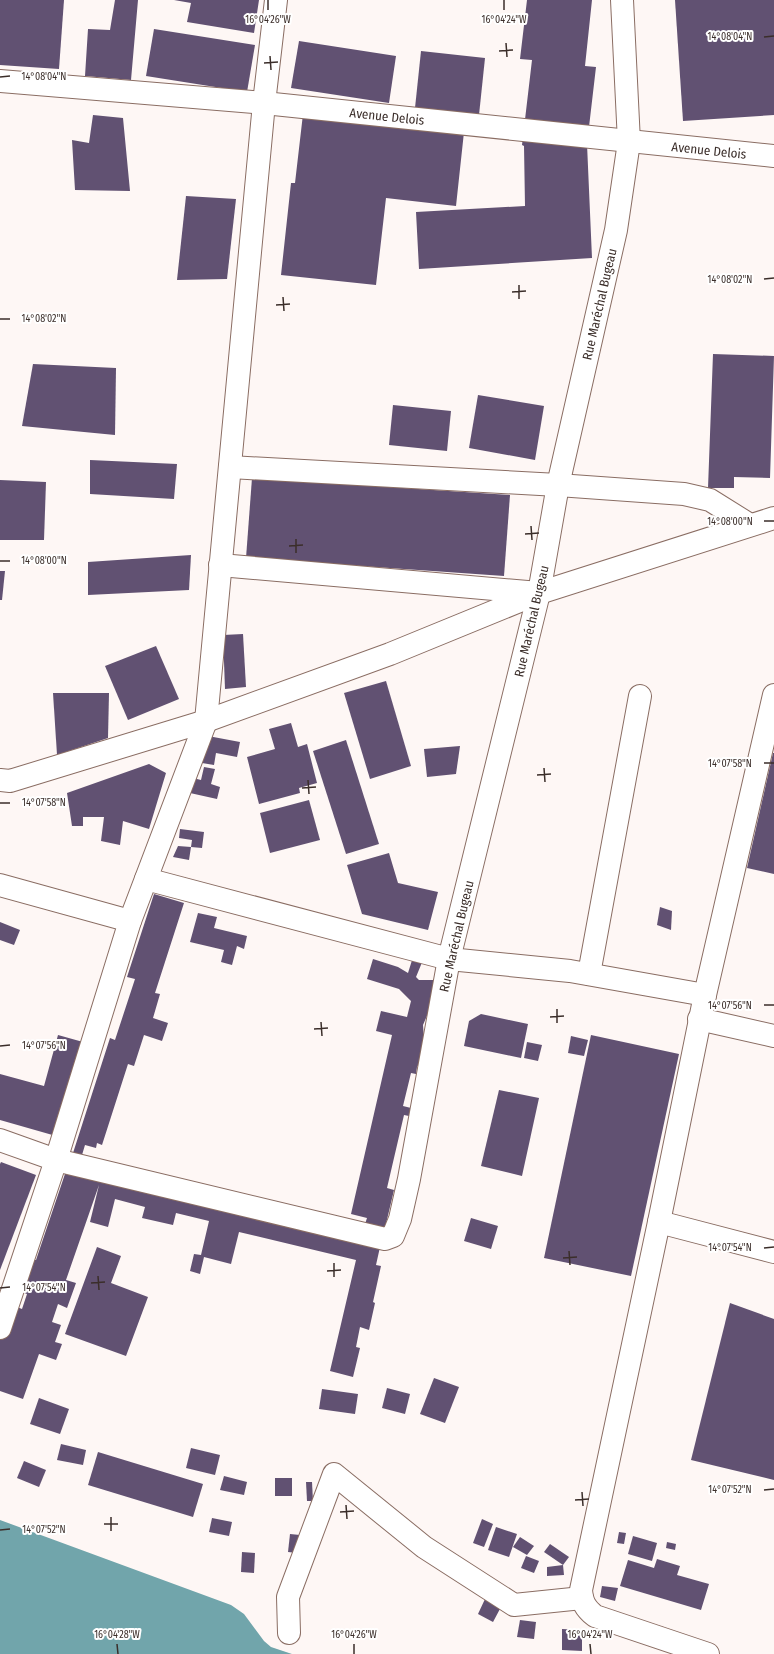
<svg xmlns="http://www.w3.org/2000/svg" width="774" height="1654" font-family="'Fira Sans Condensed',sans-serif">
  <style>
    .water { fill: #71a5ab }
    .building { fill: #615172 }
    .lines { fill: none; stroke-linecap: round; stroke-linejoin: round }
    .minor-casing { stroke: #8a6d63; stroke-width: 24 }
    .tertiary-casing { stroke: #8a6d63; stroke-width: 24 }
    .minor { stroke: #fff; stroke-width: 22 }
    .tertiary { stroke: #fff; stroke-width: 22 }
    .ticks { fill: none; stroke: #3b2e2a; stroke-width: 1.5 }
    .labels { text-anchor: middle; stroke-width: 4; stroke-linejoin: round; paint-order: stroke }
    .street-label { font-size: 13px; fill: #3b2e2a; stroke: #fff }
    .ticks-label { font-size: 10px; text-anchor: middle; fill: #3b2e2a; stroke: #fff; stroke-width: 4; stroke-linejoin: round; paint-order: stroke }
  </style>
  <rect width="100%" height="100%" fill="#fef7f5"/>
  <polygon class="water" points="0,1520 231,1605 244,1614 264,1641 271,1647 292,1654 0,1654"/>
  <g class="building">
    <polygon points="0,0 64,0 59,69 0,65"/>
    <polygon points="115,0 138,0 131,80 85,76 88,29 110,30"/>
    <polygon points="174,0 259,0 254,33 187,22 191,3"/>
    <polygon points="527,0 592,0 585,66 596,67 587,144 592,258 419,269 416,212 525,206 524,146 522,145 532,60 520,59"/>
    <polygon points="675,0 774,0 774,115 683,121"/>
    <polygon points="154,29 255,45 247,92 146,76"/>
    <polygon points="299,41 396,56 389,103 291,88"/>
    <polygon points="421,51 485,58 479,115 415,108"/>
    <polygon points="303,114 464,132 456,206 386,198 376,285 281,275 291,183 295,183"/>
    <polygon points="93,115 123,118 130,191 75,190 72,140 89,143"/>
    <polygon points="186,196 236,199 227,279 177,280"/>
    <polygon points="713,354 774,356 770,478 734,477 734,488 708,488"/>
    <polygon points="33,364 116,368 115,435 22,426"/>
    <polygon points="478,395 544,406 535,460 469,448"/>
    <polygon points="393,405 451,411 447,451 389,445"/>
    <polygon points="90,460 177,464 174,499 90,494"/>
    <polygon points="252,478 510,495 504,576 246,558"/>
    <polygon points="0,480 46,482 44,540 0,540"/>
    <polygon points="191,555 189,590 88,595 88,562"/>
    <polygon points="0,571 5,571 2,600 0,600"/>
    <polygon points="243,634 246,687 225,689 223,635"/>
    <polygon points="156,646 179,699 128,720 105,666"/>
    <polygon points="386,681 411,766 370,779 344,693"/>
    <polygon points="53,693 109,693 108,738 57,755"/>
    <polygon points="291,723 298,747 307,744 317,783 299,788 300,793 259,804 247,757 275,749 269,729"/>
    <polygon points="208,736 240,742 237,757 216,753 214,765 202,763"/>
    <polygon points="346,740 379,844 346,854 313,751"/>
    <polygon points="460,746 456,774 427,777 424,749"/>
    <polygon points="773,753 774,753 774,874 747,868"/>
    <polygon points="149,764 166,773 149,829 123,821 120,845 101,841 104,817 83,817 83,826 72,826 67,793"/>
    <polygon points="204,767 215,769 211,784 220,787 217,799 190,793 193,778 201,780"/>
    <polygon points="309,800 320,840 270,853 260,813"/>
    <polygon points="180,829 204,832 202,848 191,847 189,860 173,857 178,846 191,847 192,840 179,838"/>
    <polygon points="389,853 398,883 438,892 428,930 362,914 347,865"/>
    <polygon points="154,894 184,903 155,993 160,994 153,1018 168,1023 162,1041 144,1035 134,1066 128,1064 102,1145 97,1143 96,1148 85,1145 82,1155 73,1153 110,1038 115,1040 135,979 127,977"/>
    <polygon points="660,907 672,911 671,930 657,925"/>
    <polygon points="198,913 217,917 214,928 247,936 244,949 237,946 232,965 221,962 224,950 190,942"/>
    <polygon points="0,922 20,930 14,945 0,940"/>
    <polygon points="413,957 423,960 416,977 419,980 433,980 435,997 423,1025 425,1054 417,1067 416,1074 411,1073 403,1106 411,1108 409,1116 404,1115 387,1188 394,1190 385,1228 365,1224 367,1218 351,1214 392,1035 376,1031 381,1011 407,1017 411,1001 399,989 367,979 373,959 398,967 408,973"/>
    <polygon points="481,1014 528,1024 521,1058 464,1046 469,1021"/>
    <polygon points="58,1035 83,1042 56,1136 0,1120 0,1074 44,1086"/>
    <polygon points="591,1035 679,1054 631,1276 544,1258"/>
    <polygon points="571,1036 588,1040 584,1056 568,1053"/>
    <polygon points="527,1042 542,1045 538,1061 524,1058"/>
    <polygon points="499,1090 539,1098 522,1176 481,1166"/>
    <polygon points="1,1162 36,1175 0,1270 0,1164"/>
    <polygon points="67,1168 380,1247 376,1265 381,1266 373,1302 375,1303 369,1330 360,1327 356,1347 360,1348 353,1377 330,1371 356,1260 239,1232 231,1264 204,1257 200,1274 190,1271 194,1254 201,1255 209,1221 176,1213 173,1225 142,1218 145,1207 115,1199 108,1227 90,1222 99,1185 66,1280 76,1283 67,1308 58,1304 52,1322 61,1325 55,1342 62,1344 56,1360 39,1354 23,1399 0,1391 0,1340 12,1305 22,1309 27,1294 22,1292 33,1260 36,1260"/>
    <polygon points="471,1218 498,1226 491,1249 464,1241"/>
    <polygon points="97,1247 121,1256 111,1283 148,1297 126,1356 65,1334"/>
    <polygon points="730,1303 774,1319 774,1480 691,1460"/>
    <polygon points="434,1378 459,1387 445,1423 420,1414"/>
    <polygon points="387,1388 410,1394 405,1414 382,1408"/>
    <polygon points="322,1389 358,1394 355,1414 319,1409"/>
    <polygon points="39,1398 69,1409 60,1434 30,1424"/>
    <polygon points="61,1444 86,1450 83,1465 57,1460"/>
    <polygon points="191,1448 220,1455 215,1475 186,1468"/>
    <polygon points="98,1452 203,1484 193,1517 88,1485"/>
    <polygon points="24,1461 46,1470 39,1487 17,1478"/>
    <polygon points="224,1476 247,1482 244,1495 220,1490"/>
    <rect x="275" y="1478" width="17" height="18"/>
    <polygon points="306,1482 312,1482 313,1501 307,1501"/>
    <polygon points="212,1518 232,1522 229,1536 209,1532"/>
    <polygon points="482,1519 493,1524 484,1547 473,1543"/>
    <polygon points="496,1527 517,1534 509,1557 488,1550"/>
    <polygon points="619,1532 626,1533 624,1544 617,1543"/>
    <polygon points="290,1534 300,1535 297,1553 288,1552"/>
    <polygon points="633,1536 657,1543 652,1561 628,1554"/>
    <polygon points="520,1537 534,1546 527,1555 513,1547"/>
    <polygon points="667,1542 676,1544 675,1550 666,1548"/>
    <polygon points="550,1544 569,1557 563,1565 544,1552"/>
    <polygon points="242,1552 255,1553 254,1573 241,1572"/>
    <polygon points="526,1556 539,1561 534,1573 521,1568"/>
    <polygon points="657,1559 680,1566 677,1575 709,1584 701,1610 620,1586 628,1560 654,1568"/>
    <polygon points="563,1565 564,1575 547,1576 547,1567"/>
    <polygon points="602,1586 618,1588 615,1601 600,1597"/>
    <polygon points="485,1599 501,1607 493,1622 478,1614"/>
    <polygon points="520,1620 536,1622 534,1639 517,1637"/>
    <polygon points="562,1629 582,1630 582,1651 562,1650"/>
  </g>
  <g class="lines">
    <defs>
      <g id="minor">
        <polyline points="0,81 264,103 774,156"/>
        <polyline points="230,467 558,485 684,494 710,500 750,525"/>
        <polyline points="220,565 539,593"/>
        <polyline points="146,879 449,959 570,971 705,995"/>
        <polyline points="0,885 130,921"/>
        <polyline points="589,974 640,696"/>
        <polyline points="699,1019 774,1036"/>
        <polyline points="0,1140 56,1160 385,1239 393,1236 400,1219 409,1179 449,959 539,593 558,485 616,230 629,142 622,0"/>
        <polyline points="659,1222 774,1252"/>
        <polyline points="0,1328 56,1160 130,921 206,721 264,103 276,0"/>
        <polyline points="289,1633 288,1597 334,1474 424,1547 514,1605 582,1598"/>
        <path d="M708 1654 595 1616C585 1608 582 1602 581 1590L659 1222 705 995 774 695"/>
      </g>
      <polyline id="tertiary" points="0,780 10,781 206,721 390,654 539,593 774,518"/>
    </defs>
    <use href="#minor" class="minor-casing"/>
    <use href="#tertiary" class="tertiary-casing"/>
    <use href="#minor" class="minor"/>
    <use href="#tertiary" class="tertiary"/>
  </g>
  <path class="ticks" d="M268 0V10M504 0V10M764 37 774 36M506 43 507 57M499 51 513 50M270 56 271 70M264 63 278 62M0 77 10 76M764 279 774 278M519 285V299M512 292 526 291M283 297 284 311M276 305 290 304M0 319H10M764 521H774M531 526 532 540M525 534 539 533M296 539V553M289 546 303 545M0 561H10M764 763H774M544 768 545 782M537 775 551 774M308 780 309 794M302 788 316 787M0 803H10M764 1005H774M557 1009V1023M550 1017 564 1016M321 1022 322 1036M314 1029 328 1028M0 1046 10 1045M764 1248 774 1247M569 1251 570 1265M563 1258 577 1257M334 1263V1277M327 1271 341 1270M98 1276 99 1290M91 1283 105 1282M0 1288 10 1287M764 1490 774 1489M582 1492 583 1506M575 1500 589 1499M346 1505 347 1519M340 1512 354 1511M111 1517V1531M104 1524H118M0 1530 10 1529M117 1644 118 1654M354 1644V1654M590 1644 591 1654"/>
  <g class="labels">
    <g class="street-label">
      <text transform="translate(387 116) rotate(6)" y="5">Avenue Delois</text>
      <text transform="translate(709 150) rotate(6)" y="5">Avenue Delois</text>
      <text transform="translate(599 304) rotate(-77)" y="5">Rue Maréchal Bugeau</text>
      <text transform="translate(531 621) rotate(-77)" y="5">Rue Maréchal Bugeau</text>
      <text transform="translate(456 936) rotate(-77)" y="5">Rue Maréchal Bugeau</text>
    </g>
  </g>
  <g class="ticks-label">
    <text x="268" y="23">16°04'26"W</text>
    <text x="504" y="23">16°04'24"W</text>
    <text x="730" y="40">14°08'04"N</text>
    <text x="44" y="80">14°08'04"N</text>
    <text x="730" y="283">14°08'02"N</text>
    <text x="44" y="322">14°08'02"N</text>
    <text x="730" y="525">14°08'00"N</text>
    <text x="44" y="564">14°08'00"N</text>
    <text x="730" y="767">14°07'58"N</text>
    <text x="44" y="806">14°07'58"N</text>
    <text x="730" y="1009">14°07'56"N</text>
    <text x="44" y="1049">14°07'56"N</text>
    <text x="730" y="1251">14°07'54"N</text>
    <text x="44" y="1291">14°07'54"N</text>
    <text x="730" y="1493">14°07'52"N</text>
    <text x="44" y="1533">14°07'52"N</text>
    <text x="117" y="1638">16°04'28"W</text>
    <text x="354" y="1638">16°04'26"W</text>
    <text x="590" y="1638">16°04'24"W</text>
  </g>
</svg>
